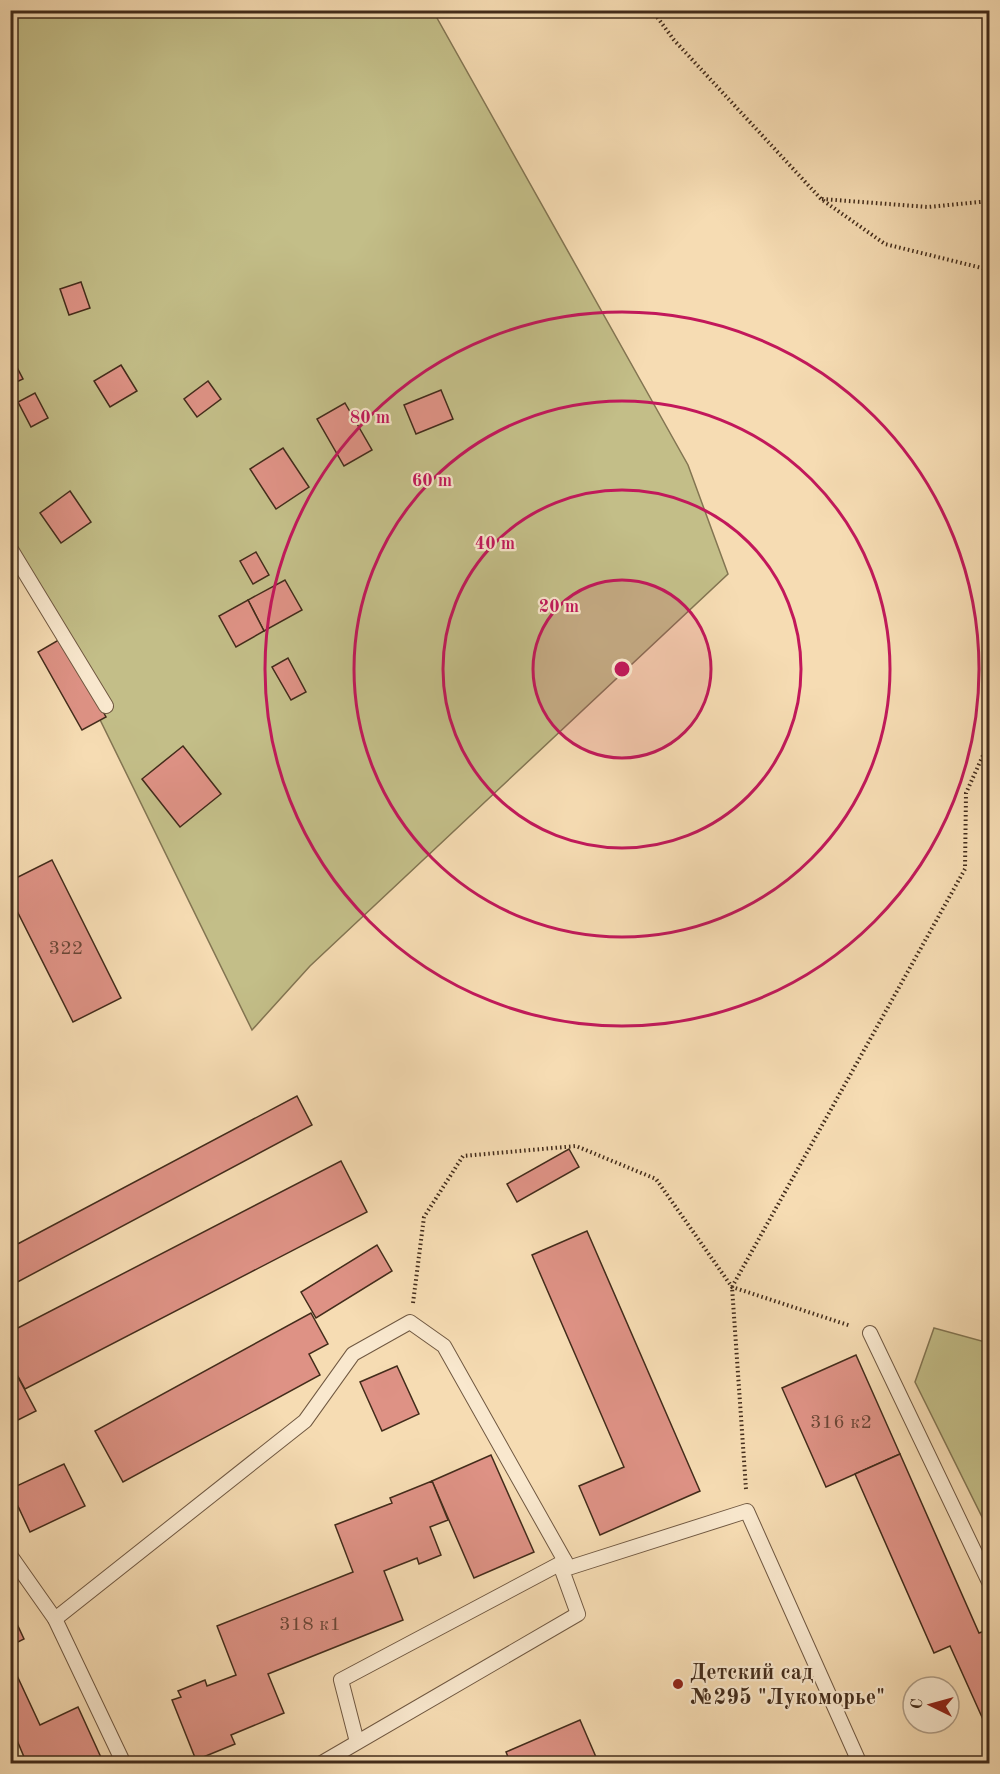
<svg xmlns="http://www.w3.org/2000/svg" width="1000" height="1774" font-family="'Old Standard TT',serif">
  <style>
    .green { fill: #c3be88; stroke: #837552; stroke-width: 1.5 }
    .building { fill: #de9285; stroke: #432c1b; stroke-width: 1.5 }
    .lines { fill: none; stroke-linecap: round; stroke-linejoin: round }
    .lane-casing { stroke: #705841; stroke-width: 16 }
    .path { stroke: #432c1b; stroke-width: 4; stroke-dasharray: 1.5 3; stroke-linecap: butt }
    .lane { stroke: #f9e8ce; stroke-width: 14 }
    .ring { fill: none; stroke: #c2185b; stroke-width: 3 }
    .poi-dot { fill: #8f2418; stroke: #f9e8ce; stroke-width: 2 }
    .labels { text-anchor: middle; stroke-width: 4.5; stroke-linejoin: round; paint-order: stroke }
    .number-label { font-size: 20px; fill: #6a4636 }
    .poi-label { font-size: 22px; font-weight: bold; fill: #432c1b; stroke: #f9e8ce; text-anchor: start }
    .centre { fill: #c2185b; stroke: #f9e8ce; stroke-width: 3 }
    .ring-label { font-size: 18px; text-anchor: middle; font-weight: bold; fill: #c2185b; stroke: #f9e8ce; stroke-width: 4.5; stroke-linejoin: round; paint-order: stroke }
  </style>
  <rect width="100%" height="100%" fill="#f6dcb3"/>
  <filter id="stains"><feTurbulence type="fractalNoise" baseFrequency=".00333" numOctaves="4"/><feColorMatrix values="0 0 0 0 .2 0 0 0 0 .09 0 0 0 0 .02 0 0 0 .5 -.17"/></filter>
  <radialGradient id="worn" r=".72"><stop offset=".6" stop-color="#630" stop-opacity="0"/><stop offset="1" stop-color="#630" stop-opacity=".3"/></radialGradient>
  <g class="green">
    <polygon points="11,11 433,11 688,465 728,574 310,966 252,1030 11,538"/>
    <polygon points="934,1328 989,1343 989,1531 915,1382"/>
  </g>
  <g class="building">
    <polygon points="81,282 90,308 69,315 60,289"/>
    <polygon points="10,354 23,379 10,385"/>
    <polygon points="121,365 137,391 110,407 94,381"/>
    <polygon points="208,381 221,399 197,417 184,399"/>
    <polygon points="441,390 453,419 416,434 404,405"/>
    <polygon points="35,393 48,418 31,427 18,402"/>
    <polygon points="345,403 372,450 344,466 317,419"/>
    <polygon points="283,448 309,487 276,509 250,469"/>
    <polygon points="70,491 91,522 61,543 40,513"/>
    <polygon points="256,552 269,575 253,584 240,561"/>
    <polygon points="285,580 302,610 264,631 248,600"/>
    <polygon points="248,600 264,631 236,647 219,616"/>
    <polygon points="62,638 106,717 82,730 38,652"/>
    <polygon points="288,658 306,692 291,700 272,667"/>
    <polygon points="183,746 221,794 180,827 142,779"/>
    <polygon points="52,860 121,998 73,1022 10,897 10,881"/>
    <polygon points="297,1096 312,1125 10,1286 10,1248"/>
    <polygon points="569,1149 579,1167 517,1202 507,1184"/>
    <polygon points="341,1161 367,1212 25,1389 10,1362 10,1332"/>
    <polygon points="587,1231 700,1491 600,1535 579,1486 624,1467 532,1255"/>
    <polygon points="377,1245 392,1271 316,1318 301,1292"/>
    <polygon points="311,1313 328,1344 309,1354 320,1375 123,1482 95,1431"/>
    <polygon points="856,1355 900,1454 826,1487 782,1388"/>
    <polygon points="10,1362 36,1411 10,1424"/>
    <polygon points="397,1366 419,1414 382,1431 360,1382"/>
    <polygon points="900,1454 979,1633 990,1629 990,1735 950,1646 934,1653 855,1474"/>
    <polygon points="491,1455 534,1552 474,1578 432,1481"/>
    <polygon points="64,1464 85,1506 30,1532 10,1489"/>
    <polygon points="432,1481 448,1520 430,1527 441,1555 419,1564 417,1558 384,1571 403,1620 268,1674 284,1713 231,1735 235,1744 196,1760 172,1700 181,1697 178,1691 205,1680 207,1686 236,1675 217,1626 353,1572 335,1525 392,1503 390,1498"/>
    <polygon points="10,1609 24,1639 10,1646"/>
    <polygon points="13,1667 40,1725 78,1707 104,1764 27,1764 16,1738 10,1740 10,1668"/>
    <polygon points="580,1720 599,1764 511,1764 506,1752"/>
  </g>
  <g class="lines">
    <defs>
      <g id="lane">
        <polyline points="10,548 106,706"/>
        <polyline points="870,1333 990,1584"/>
        <polyline points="10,1555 55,1619 124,1764"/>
        <polyline points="55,1619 305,1421 353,1354 410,1322 444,1346 565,1561 562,1570"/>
        <polyline points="357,1742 341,1680 565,1561"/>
        <polyline points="320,1764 578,1614 562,1570 747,1511 860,1764"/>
      </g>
    </defs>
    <use href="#lane" class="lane-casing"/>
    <g class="path">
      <polyline points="652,10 674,40 821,199 885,244 990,270"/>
      <polyline points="822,199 928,207 990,201"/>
      <polyline points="413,1303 424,1217 463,1156 576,1146 656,1179 732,1287 851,1326"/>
      <polyline points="746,1489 732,1287 965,869 966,793 990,740"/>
    </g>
    <use href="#lane" class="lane"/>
  </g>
  <circle cx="622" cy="669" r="89" fill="#c2185b" fill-opacity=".12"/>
  <g class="ring">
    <circle cx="622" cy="669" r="89"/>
    <circle cx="622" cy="669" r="179"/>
    <circle cx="622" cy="669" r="268"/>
    <circle cx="622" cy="669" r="357"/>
  </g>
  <circle class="poi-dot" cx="678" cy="1684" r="6"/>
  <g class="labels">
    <g class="number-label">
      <text x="66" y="954">322</text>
      <text x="841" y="1428">316 к2</text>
      <text x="310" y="1630">318 к1</text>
    </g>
    <g class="poi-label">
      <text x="690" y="1679">Детский сад<tspan x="690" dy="25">№295 "Лукоморье"</tspan></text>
    </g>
  </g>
  <circle cx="622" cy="669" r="9" class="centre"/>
  <g class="ring-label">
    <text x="370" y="423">80 m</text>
    <text x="432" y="486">60 m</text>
    <text x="495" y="549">40 m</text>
    <text x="559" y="612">20 m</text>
  </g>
  <rect width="1000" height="1774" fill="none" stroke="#f6dcb3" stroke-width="36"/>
  <rect x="12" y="12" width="976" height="1750" fill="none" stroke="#432c1b" stroke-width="3"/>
  <rect x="18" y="18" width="964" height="1738" fill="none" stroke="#432c1b" stroke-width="1.5"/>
  <g transform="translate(931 1705) rotate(275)"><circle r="28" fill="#f9e8ce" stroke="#b09d86" stroke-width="1.5"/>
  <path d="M0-4.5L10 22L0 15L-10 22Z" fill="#8f2418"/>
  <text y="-9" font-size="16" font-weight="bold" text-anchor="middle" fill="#432c1b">С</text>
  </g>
  <rect width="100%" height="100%" filter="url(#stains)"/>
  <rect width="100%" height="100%" fill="url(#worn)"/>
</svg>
